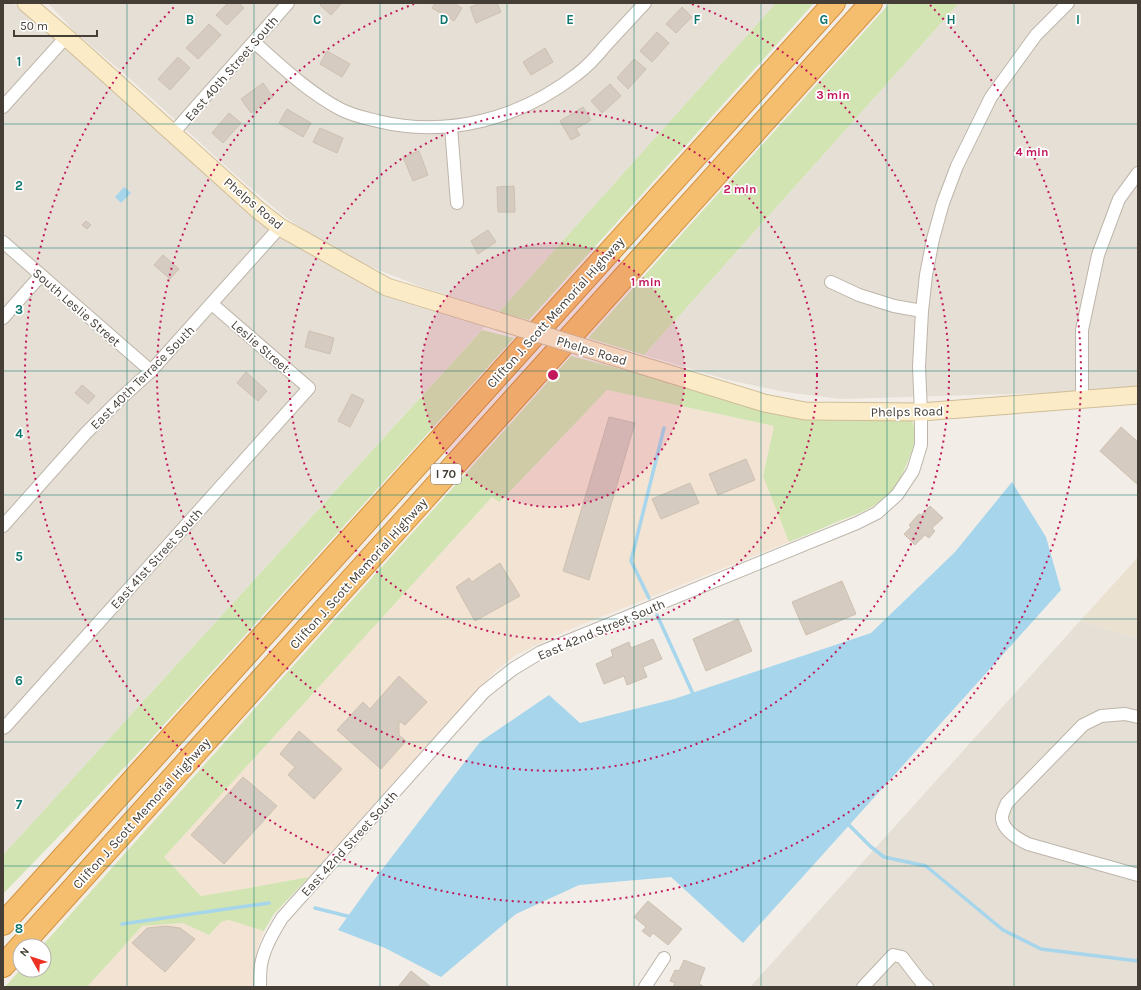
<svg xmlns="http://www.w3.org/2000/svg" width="1141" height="990" font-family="Karla,sans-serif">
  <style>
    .residential { fill: #e6dfd5 }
    .commercial { fill: #f3e3d3 }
    .education { fill: #ebe1d1 }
    .green { fill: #d1e4b1 }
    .water { fill: #a6d5ec }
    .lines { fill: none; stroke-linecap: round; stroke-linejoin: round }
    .stream { stroke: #a6d5ec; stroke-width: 3.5 }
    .building { fill: #d6cbc0; stroke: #cdc0b0 }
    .street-casing { stroke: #bdb5aa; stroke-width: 14 }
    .secondary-casing { stroke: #d0bd98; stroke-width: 19 }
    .highway-casing { stroke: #d4913f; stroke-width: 24 }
    .street { stroke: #fff; stroke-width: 12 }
    .secondary { stroke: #fbebc7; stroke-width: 17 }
    .highway { stroke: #f5be6e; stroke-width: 22 }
    .secondary-bridge-casing { stroke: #d0bd98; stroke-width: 19; stroke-linecap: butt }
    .secondary-bridge { stroke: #fbebc7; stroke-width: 17 }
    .grid { fill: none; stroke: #0f766e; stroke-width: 1; stroke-opacity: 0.55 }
    .ring { fill: none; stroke: #c2185b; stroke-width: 2; stroke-dasharray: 2 4 }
    .labels { text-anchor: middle; stroke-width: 3.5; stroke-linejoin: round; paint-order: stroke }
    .shield { fill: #fff; stroke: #7d7872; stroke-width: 1 }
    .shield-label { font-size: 12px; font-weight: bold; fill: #453e36 }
    .street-label { font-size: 13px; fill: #453e36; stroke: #fff }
    .grid-label { font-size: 13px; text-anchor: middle; font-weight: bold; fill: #0f766e; stroke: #fff; stroke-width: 3.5; stroke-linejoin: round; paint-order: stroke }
    .centre { fill: #c2185b; stroke: #fff; stroke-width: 2 }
    .ring-label { font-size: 12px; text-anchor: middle; font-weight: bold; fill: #c2185b; stroke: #fff; stroke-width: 3.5; stroke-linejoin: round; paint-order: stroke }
  </style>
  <rect width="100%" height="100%" fill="#f2eee7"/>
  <g class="residential">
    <polygon points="3,3 13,3 263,220 309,250 488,323 3,855"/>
    <polygon points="48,3 776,3 499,312 424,288 351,259 319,241 284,216 240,179 128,77 75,32"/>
    <polygon points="959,3 1138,3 1138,389 1107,391 840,399 785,392 728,380 644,355"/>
    <polygon points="1080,621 1138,638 1138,987 750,987"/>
  </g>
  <g class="commercial">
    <polygon points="607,390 774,426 763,476 789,542 566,631 516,655 497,670 476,691 309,877 249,888 201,896 164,857 492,497 501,502"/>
    <polygon points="229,920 264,931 258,947 256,958 254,975 254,987 87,987 142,926 183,923 209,935 221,922"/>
  </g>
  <polygon class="education" points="1138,557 1138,638 1080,621"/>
  <g class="green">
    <polygon points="776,3 814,3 529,320 499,312"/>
    <polygon points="890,3 959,3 644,355 588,338"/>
    <polygon points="482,330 514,338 140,751 91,803 3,894 3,855"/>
    <path d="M571 356 766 407 910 418C918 429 915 444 910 456 905 468 900 481 892 491 877 508 855 515 834 523 819 530 804 536 789 542L763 476 774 426 607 390 500 502 492 497 164 857 201 896 249 888 309 877 274 914 264 931 229 920 221 922 209 935 183 923 142 926 87 987H5L20 970H44V946H42Z"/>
  </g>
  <g class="water">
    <polygon points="124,187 131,193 121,203 115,197"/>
    <polygon points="1012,482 1046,537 1061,590 743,943 671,877 579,885 516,914 441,977 385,948 338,930 374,880 480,742 549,695 580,723 674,699 871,633 955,552"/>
  </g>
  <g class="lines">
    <g class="stream">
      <polyline points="649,598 631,561 664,428"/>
      <polyline points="657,615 694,696"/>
      <polyline points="847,823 870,846 884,857 926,866 1003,930 1041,949 1138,961"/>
      <polyline points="315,908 351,917"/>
      <polyline points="122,924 269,903"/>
    </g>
  </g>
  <g class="building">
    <polygon points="228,3 239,3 244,8 227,25 216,15"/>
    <polygon points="322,3 342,3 331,15 320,5"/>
    <polygon points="435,3 453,3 462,8 454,21 432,8"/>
    <polygon points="481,3 497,3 501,12 476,23 470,7"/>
    <polygon points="682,7 692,17 676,33 666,24"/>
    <polygon points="209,24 221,35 198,59 186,48"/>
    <polygon points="657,32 669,43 652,62 640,51"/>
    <polygon points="545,48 553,62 531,75 523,62"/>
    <polygon points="327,51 350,64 342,77 320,64"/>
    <polygon points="178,57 190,68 170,90 158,79"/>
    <polygon points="634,59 646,69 628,89 617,78"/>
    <polygon points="263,83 273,97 251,113 241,99"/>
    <polygon points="610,84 621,96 602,113 591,101"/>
    <polygon points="583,107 591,120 576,129 580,135 571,140 560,121"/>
    <polygon points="287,109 311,123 303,137 279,123"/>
    <polygon points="229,113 241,123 223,143 212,133"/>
    <polygon points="320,128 343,138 337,153 313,142"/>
    <polygon points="419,151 428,175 413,181 403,157"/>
    <polygon points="514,186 515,212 498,212 497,187"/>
    <polygon points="86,221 91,225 87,229 82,225"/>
    <polygon points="488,230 496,242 478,254 471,241"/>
    <polygon points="163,255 179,269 170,279 154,265"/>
    <polygon points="309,331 334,338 330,354 305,347"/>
    <polygon points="246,372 267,391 258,401 237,383"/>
    <polygon points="82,385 95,396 88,404 75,393"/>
    <polygon points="352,394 364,400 350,427 338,421"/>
    <polygon points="609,417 635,423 589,580 563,571"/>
    <polygon points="1121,427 1138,442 1138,485 1100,451"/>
    <polygon points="746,459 755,480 718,495 709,474"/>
    <polygon points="690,483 699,503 661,519 652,499"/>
    <polygon points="930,506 943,518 932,528 935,531 929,538 925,535 915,545 904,534 911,527 909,525 919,514 921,515"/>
    <polygon points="500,563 520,596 475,621 456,587 469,578 472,582"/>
    <polygon points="842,581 856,614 806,635 792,602"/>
    <polygon points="738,619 752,651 706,671 693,639"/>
    <polygon points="653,639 662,659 643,667 647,677 627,685 624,676 604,684 596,664 613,656 611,650 629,642 631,648"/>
    <polygon points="399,676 427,702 405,725 399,721 399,735 406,741 381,769 337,730 363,702 370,709"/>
    <polygon points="299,731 342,769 314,799 288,775 295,767 280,754"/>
    <polygon points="243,777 277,806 224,864 191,835"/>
    <polygon points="648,901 682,929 668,945 653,933 650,937 642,931 646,927 634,917"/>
    <polygon points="166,926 180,928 195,939 165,972 132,943 147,928"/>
    <polygon points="684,960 705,968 699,984 703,986 702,987 673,987 675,983 670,981 675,970 679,971"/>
    <polygon points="411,971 431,987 398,987"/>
  </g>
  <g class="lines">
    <defs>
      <g id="street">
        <path d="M254 42C281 66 308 92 340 109 351 115 365 118 377 121 448 138 519 119 576 75 587 67 597 56 606 45 619 31 632 17 645 3"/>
        <polyline points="3,107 66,37"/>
        <polyline points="451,127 457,203"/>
        <polyline points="173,133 288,3"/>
        <polyline points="3,242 151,371"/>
        <polyline points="831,282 859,295 894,306 922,311"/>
        <polyline points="3,318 41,275"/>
        <polyline points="1082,400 1082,330 1098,255 1119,199 1138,173"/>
        <polyline points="3,526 86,433 119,400 151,371 280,227"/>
        <path d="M1138 717 1125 714 1101 716 1083 725 1007 803C1005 807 1003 812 1002 816 1001 829 1018 839 1028 844L1138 875"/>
        <polyline points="3,728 5,727 309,388 212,304"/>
        <path d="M260 987C260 980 260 972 261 965 264 948 273 933 282 918L484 692 513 669 541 652 857 523 877 513 897 495 913 471 921 445V412L919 367 922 311 926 275 933 239 943 203 957 166 991 97 1036 35 1068 3"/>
        <polyline points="645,987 664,958"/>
        <polyline points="863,987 893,955 902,957 922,983 927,987"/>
      </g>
      <g id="secondary">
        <polyline points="26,3 66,37 258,210 280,227 387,287 498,321"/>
        <polyline points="608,355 764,403 805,411 921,412 1138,395"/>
      </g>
      <g id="highway">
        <polyline points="3,924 834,3"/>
        <polyline points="21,946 871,3"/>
        <polyline points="3,966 20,947"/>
      </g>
    </defs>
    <use href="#street" class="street-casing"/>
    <use href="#secondary" class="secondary-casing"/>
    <use href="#highway" class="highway-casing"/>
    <use href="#street" class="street"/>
    <use href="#secondary" class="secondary"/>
    <use href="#highway" class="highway"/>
    <defs>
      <polyline id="secondary-bridge" points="498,321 608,355"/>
    </defs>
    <use href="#secondary-bridge" class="secondary-bridge-casing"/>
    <use href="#secondary-bridge" class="secondary-bridge"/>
  </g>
  <path class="grid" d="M127 3V987M254 3V987M380 3V987M507 3V987M634 3V987M761 3V987M887 3V987M1014 3V987M3 124H1138M3 248H1138M3 371H1138M3 495H1138M3 619H1138M3 742H1138M3 866H1138"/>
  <circle cx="553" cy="375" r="132" fill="#c2185b" fill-opacity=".12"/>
  <g class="ring">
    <circle cx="553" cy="375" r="132"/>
    <circle cx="553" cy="375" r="264"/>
    <path d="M692 4A396 396 0 1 1 414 4"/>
    <path d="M930 5A528 528 0 1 1 176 5"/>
  </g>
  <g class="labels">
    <rect class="shield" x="431" y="464" width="30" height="20" rx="3"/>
    <g class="shield-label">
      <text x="446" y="478">I 70</text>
    </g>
    <g class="street-label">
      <text transform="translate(231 68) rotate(-49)" y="5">East 40th Street South</text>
      <text transform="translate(254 203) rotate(40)" y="5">Phelps Road</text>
      <text transform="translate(77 307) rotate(41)" y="5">South Leslie Street</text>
      <text transform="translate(555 312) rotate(-48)" y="5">Clifton J. Scott Memorial Highway</text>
      <text transform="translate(261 346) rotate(41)" y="5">Leslie Street</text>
      <text transform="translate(592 350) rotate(17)" y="5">Phelps Road</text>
      <text transform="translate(142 377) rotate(-45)" y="5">East 40th Terrace South</text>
      <text transform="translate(907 411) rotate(-1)" y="5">Phelps Road</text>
      <text transform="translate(156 558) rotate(-48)" y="5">East 41st Street South</text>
      <text transform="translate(358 573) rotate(-48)" y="5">Clifton J. Scott Memorial Highway</text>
      <text transform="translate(601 629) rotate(-23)" y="5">East 42nd Street South</text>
      <text transform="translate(141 813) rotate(-48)" y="5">Clifton J. Scott Memorial Highway</text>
      <text transform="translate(349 843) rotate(-48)" y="5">East 42nd Street South</text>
    </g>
  </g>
  <g class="grid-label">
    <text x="190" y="24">B</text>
    <text x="317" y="24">C</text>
    <text x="444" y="24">D</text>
    <text x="570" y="24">E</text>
    <text x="697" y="24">F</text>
    <text x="824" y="24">G</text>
    <text x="951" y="24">H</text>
    <text x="1078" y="24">I</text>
    <text x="19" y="66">1</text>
    <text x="19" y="190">2</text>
    <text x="19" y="314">3</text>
    <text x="19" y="438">4</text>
    <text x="19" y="561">5</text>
    <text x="19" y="685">6</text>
    <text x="19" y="809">7</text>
    <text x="19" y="933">8</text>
  </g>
  <circle cx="553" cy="375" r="6" class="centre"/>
  <g class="ring-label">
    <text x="833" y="99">3 min</text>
    <text x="1032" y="156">4 min</text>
    <text x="740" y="193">2 min</text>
    <text x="646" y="286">1 min</text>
  </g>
  <rect width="1141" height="990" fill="none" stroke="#453e36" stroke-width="8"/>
  <g transform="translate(32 958) rotate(309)"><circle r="19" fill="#ffffff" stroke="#b5b2af"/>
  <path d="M0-3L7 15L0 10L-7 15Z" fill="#ed3123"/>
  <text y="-6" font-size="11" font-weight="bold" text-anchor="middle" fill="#453e36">N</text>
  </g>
  <path d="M14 30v6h83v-6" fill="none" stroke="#453e36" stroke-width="2"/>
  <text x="20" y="30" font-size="12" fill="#453e36" stroke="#ffffff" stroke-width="3" paint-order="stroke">50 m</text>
</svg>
